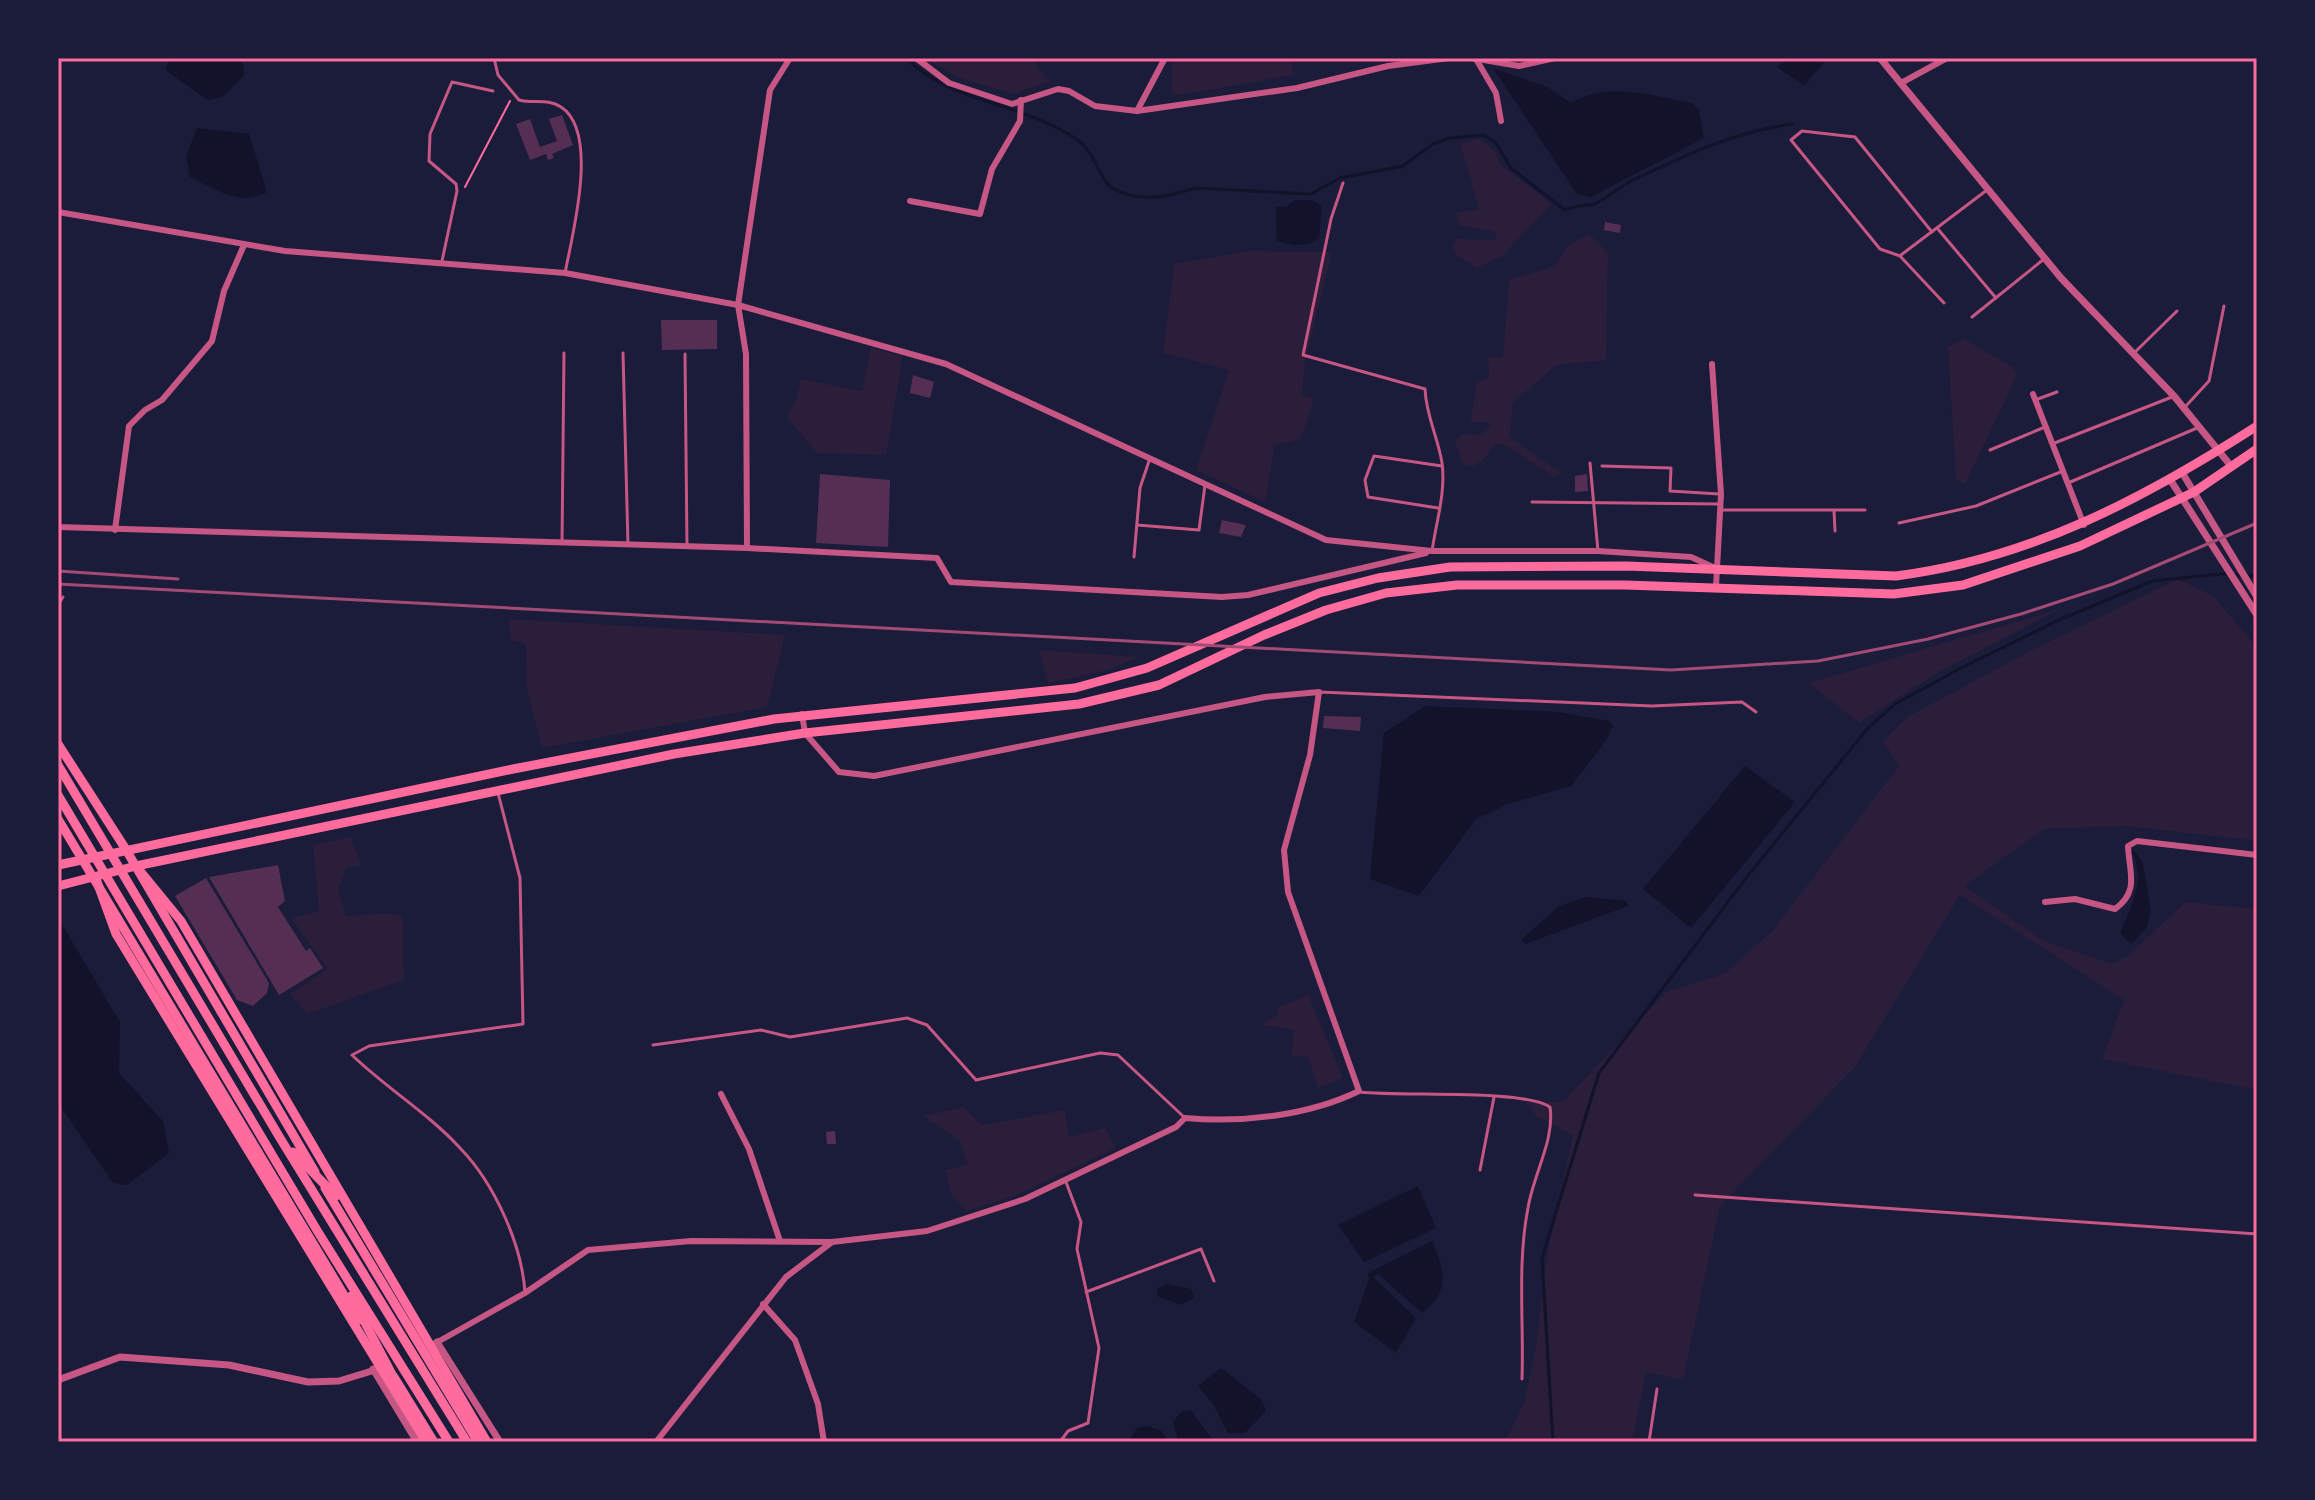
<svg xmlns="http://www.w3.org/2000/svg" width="2315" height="1500" font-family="'Fira Sans',sans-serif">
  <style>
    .green { fill: #2a1e3b }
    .water { fill: #12122b }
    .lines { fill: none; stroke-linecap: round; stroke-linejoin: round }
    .stream { stroke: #12122b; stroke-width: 3 }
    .building { fill: #542f53 }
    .path { stroke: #ff6b9d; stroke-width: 2 }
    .service { stroke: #c65784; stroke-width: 3 }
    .minor { stroke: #c65784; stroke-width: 6 }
    .tertiary { stroke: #c65784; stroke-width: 7 }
    .primary { stroke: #ff6b9d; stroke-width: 9 }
    .trunk { stroke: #ff6b9d; stroke-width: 9 }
    .rail { stroke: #a44b75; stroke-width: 3 }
    .neatline { fill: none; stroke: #ff6b9d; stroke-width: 3 }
  </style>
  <rect width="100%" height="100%" fill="#1b1b3a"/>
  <g class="green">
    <polygon points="925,58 1030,58 1050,81 1014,94 959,78"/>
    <polygon points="1172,58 1292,58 1293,75 1179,95 1172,93"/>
    <polygon points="1479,139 1495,151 1500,164 1552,204 1502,256 1477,268 1455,254 1453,246 1456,239 1495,240 1497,235 1492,231 1460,226 1456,213 1479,209 1460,143"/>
    <polygon points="1589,234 1608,253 1606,360 1556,365 1513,403 1510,437 1561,473 1554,477 1507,446 1496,444 1482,461 1473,466 1463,464 1455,442 1463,434 1479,435 1492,426 1486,422 1470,422 1477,382 1489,378 1488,357 1503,358 1509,280 1555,266 1566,247"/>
    <polygon points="1249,251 1332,252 1305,363 1302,395 1314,399 1301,439 1275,445 1265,502 1196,470 1229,370 1163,353 1174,264"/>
    <polygon points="1964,339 2013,367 2017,375 1965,484 1956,480 1948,347"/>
    <polygon points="871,348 903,356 886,455 817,453 787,417 795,402 801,379 862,391"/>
    <polygon points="2178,579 2213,596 2257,647 2257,841 2126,826 2044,829 1965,886 2044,941 2112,964 2129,955 2185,902 2257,909 2257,1090 2102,1059 2124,1000 1960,895 1855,1067 1720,1206 1683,1380 1646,1372 1632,1442 1505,1442 1524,1403 1536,1346 1547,1256 1573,1135 1537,1117 1526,1102 1563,1102 1666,992 1724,974 1772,931 1899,766 1883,741 1909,716 2030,651"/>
    <polygon points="2060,609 1937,673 1859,723 1809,683"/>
    <polygon points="509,619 785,635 767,707 542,748 527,690 526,644 511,640"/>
    <polygon points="1039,650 1138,657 1108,670 1048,683"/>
    <polygon points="351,837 361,865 346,868 338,889 346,916 387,913 403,916 404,980 307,1014 290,994 328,969 291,918 319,911 313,845"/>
    <polygon points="1308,995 1343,1078 1318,1088 1308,1056 1291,1056 1294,1030 1261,1025 1279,1014 1276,1008"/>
    <polygon points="963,1107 982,1125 1065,1110 1069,1137 1105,1128 1116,1148 1015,1196 967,1211 952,1196 945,1170 968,1165 960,1141 923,1116"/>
  </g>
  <g class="water">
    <polygon points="170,58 242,58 244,75 224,96 208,100 165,70"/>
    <polygon points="1790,58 1828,58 1804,85 1777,67"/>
    <path d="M1493 68 1547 87 1571 103C1607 81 1653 96 1692 103L1699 110 1704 138 1591 197 1577 194Z"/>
    <path d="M197 128 249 134 267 192C240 207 215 189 190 177L186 157Z"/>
    <path d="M1295 200H1312L1322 206 1319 237C1309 249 1291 245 1277 241L1276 207H1286Z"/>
    <polygon points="1425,706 1559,712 1608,721 1613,726 1605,742 1571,786 1508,804 1476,819 1419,896 1370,879 1384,733"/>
    <polygon points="1745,766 1795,802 1691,928 1643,889"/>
    <path d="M2134 851 2142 860 2151 911 2146 929 2131 944 2120 933C2131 906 2146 881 2132 852Z"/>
    <polygon points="1587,897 1626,901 1628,906 1525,944 1521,940 1559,906"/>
    <polygon points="58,918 120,1022 119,1073 163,1121 169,1153 127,1185 113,1183 58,1103"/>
    <polygon points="1418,1186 1436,1228 1364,1262 1338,1225"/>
    <path d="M1433 1241C1443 1271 1452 1290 1422 1313L1378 1274 1373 1277 1416 1318 1396 1353 1354 1322 1369 1279 1368 1273Z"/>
    <polygon points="1167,1284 1191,1289 1194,1297 1181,1305 1157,1296 1157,1289"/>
    <polygon points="1221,1368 1261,1399 1266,1411 1245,1433 1228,1433 1214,1405 1198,1386"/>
    <polygon points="1191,1410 1214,1442 1179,1442 1173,1422 1181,1412"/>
    <polygon points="1148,1426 1162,1431 1168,1442 1128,1442 1137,1428"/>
  </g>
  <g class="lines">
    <g class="stream">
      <path d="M906 58C951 104 1027 103 1079 141 1095 154 1097 172 1110 187 1138 203 1165 198 1195 188L1311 194 1340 178 1403 166 1433 144 1450 138 1484 135 1496 143 1511 168 1565 210C1576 205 1584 206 1594 204 1603 201 1621 186 1631 181 1684 156 1733 132 1792 124"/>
      <polyline points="1553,1442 1542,1258 1599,1073 1746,878 1867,729 1895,704 1959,669 2059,620 2152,581 2220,574 2257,576"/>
    </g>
  </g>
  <g class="building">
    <polygon points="562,115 573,145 552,154 554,158 548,160 546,154 530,160 516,124 530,119 540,147 557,141 549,119"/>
    <polygon points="1605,222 1621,225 1620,233 1604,230"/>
    <polygon points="661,320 717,320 717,349 662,350"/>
    <polygon points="913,375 934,382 930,398 910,393"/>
    <polygon points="820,474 890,480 888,547 816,543"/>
    <polygon points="1587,474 1588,491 1575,492 1575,476"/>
    <polygon points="1222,520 1246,525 1241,537 1219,533"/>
    <polygon points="1324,716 1361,717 1360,731 1323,728"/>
    <polygon points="278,865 285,901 278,907 306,951 310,948 323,968 279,995 209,877"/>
    <polygon points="206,878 269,983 267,993 253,1006 237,1000 175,896"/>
    <polygon points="835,1131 836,1144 827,1144 826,1132"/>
  </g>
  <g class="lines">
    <polyline class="path" points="465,187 510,101"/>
    <g class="service">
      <path d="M494 58 498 75 519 100C533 104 548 98 561 107 600 132 572 236 565 273"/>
      <path d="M1343 183 1331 219 1303 355 1425 389C1426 416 1438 437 1442 463 1446 492 1436 523 1432 551"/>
      <polyline points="1937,228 1996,298"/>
      <polyline points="1932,232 1855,137 1802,131 1791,140 1880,249 1900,256 1944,303"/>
      <polyline points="1901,255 1987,190"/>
      <polyline points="442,261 457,191 456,184 429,161 430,134 452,82 493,91"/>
      <polyline points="1972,317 2044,259"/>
      <polyline points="623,353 628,545"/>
      <polyline points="685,354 687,547"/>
      <polyline points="2133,354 2177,311"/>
      <polyline points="2035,400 2057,392"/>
      <polyline points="2185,407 2209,381 2224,306"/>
      <polyline points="2052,444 2172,397"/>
      <polyline points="1990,450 2045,427"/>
      <polyline points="1590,463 1598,551"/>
      <polyline points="1602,466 1671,468 1670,491 1719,494"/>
      <polyline points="2068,483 2197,428"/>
      <polyline points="1532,502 1720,504"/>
      <polyline points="1438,508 1368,497 1365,480 1374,456 1442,466"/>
      <polyline points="1722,510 1865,510"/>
      <polyline points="1834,511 1835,531"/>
      <polyline points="1899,523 1976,506 2063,471"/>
      <polyline points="1137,525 1199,530 1205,485"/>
      <polyline points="562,543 564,353"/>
      <polyline points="1134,557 1140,488 1149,461"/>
      <polyline points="58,605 63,597"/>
      <polyline points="1319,692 1652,706 1742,702 1756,712"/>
      <path d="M498 793 520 878 523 1024 369 1046 352 1055C386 1088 428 1113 460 1148 494 1183 522 1244 525 1293"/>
      <polyline points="653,1045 761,1030 790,1037 907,1018 927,1025 976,1080 1100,1053 1118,1055 1185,1118"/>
      <path d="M1360 1092C1402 1097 1523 1089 1550 1107 1555 1140 1533 1175 1528 1208 1517 1264 1524 1322 1522 1379"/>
      <polyline points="1480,1170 1494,1097"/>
      <polyline points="1695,1195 2257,1234"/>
      <polyline points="1086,1292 1201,1249 1214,1281"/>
      <polyline points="1060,1442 1068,1431 1088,1423 1099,1348 1077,1249 1081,1222 1066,1182"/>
      <polyline points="1649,1442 1657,1389"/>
    </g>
    <g class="minor">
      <polyline points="916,58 949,83 1012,104 1058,89 1069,91 1095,106 1137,111 1297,88 1388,66 1449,58"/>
      <polyline points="1472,58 1519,66 1555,58"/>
      <polyline points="1476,59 1496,93 1501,121"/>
      <polyline points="1901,83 1947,58"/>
      <polyline points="1137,111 1165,58"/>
      <polyline points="910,201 980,214 992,169 1020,121 1021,100"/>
      <polyline points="58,212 285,251 565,273 738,305 946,364 1326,540 1432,551 1598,551 1691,557 1713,567"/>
      <polyline points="1712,364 1721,494 1716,587"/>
      <polyline points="2033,394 2084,525"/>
      <polyline points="58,527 747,548 937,558 951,582 1222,597 1248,595 1426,553"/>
      <polyline points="115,530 129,426 145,410 162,400 212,341 224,291 244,245"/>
      <polyline points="747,548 746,354 738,305 770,90 790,58"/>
      <path d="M2045 902 2075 899 2115 909C2140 891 2129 872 2128 846L2137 841 2257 855"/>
      <polyline points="721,1094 749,1149 780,1241"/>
      <polyline points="763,1304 795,1340 818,1404 824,1442"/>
      <path d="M434 1344 525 1293 588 1250 691 1241 832 1242 927 1231 1025 1199 1176 1127 1185 1118C1241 1123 1308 1116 1359 1091L1288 892 1284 850 1310 755 1319 692 1265 697 874 776 839 772 805 733 802 714"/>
      <polyline points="656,1442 786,1277 832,1242"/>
    </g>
    <g class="tertiary">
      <polyline points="1880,58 2061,278 2174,396 2231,466"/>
      <polyline points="2183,474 2257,597"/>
      <polyline points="2171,481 2257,615"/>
      <polyline points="437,1342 500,1442"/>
      <polyline points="373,1369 417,1442"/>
      <polyline points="58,1380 120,1357 229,1365 308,1382 339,1381 385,1367"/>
    </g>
    <g class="primary">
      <polyline points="58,744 125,848 315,1172"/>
      <polyline points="58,819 359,1320"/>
      <path d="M58 865 513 769 774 719 1075 688 1147 668 1319 593 1378 578 1450 567 1626 566 1896 576C2030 559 2145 498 2257 426"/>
      <polyline points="58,886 136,866 674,754 805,733 1079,704 1159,685 1264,635 1326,610 1386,593 1457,585 1625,585 1894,594 1963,585 2080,546 2194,492 2257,449"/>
      <polyline points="325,1188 478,1442"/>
      <polyline points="394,1377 434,1442"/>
    </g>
    <g class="trunk">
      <polyline points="58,765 280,1138 467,1442"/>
      <polyline points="58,795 318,1232 449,1442"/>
      <polyline points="136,866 181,921 487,1442"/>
      <polyline points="96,879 116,934 426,1442"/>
      <polyline points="293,1152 336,1196"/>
      <polyline points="351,1296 396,1382"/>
    </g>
    <g class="rail">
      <polyline points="58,571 178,579"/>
      <polyline points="58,584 1671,670 1818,661 1928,639 2021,614 2113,584 2257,523"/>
    </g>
  </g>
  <rect width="2315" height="1500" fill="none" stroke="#1b1b3a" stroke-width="120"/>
  <rect x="60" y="60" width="2195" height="1380" class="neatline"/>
</svg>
